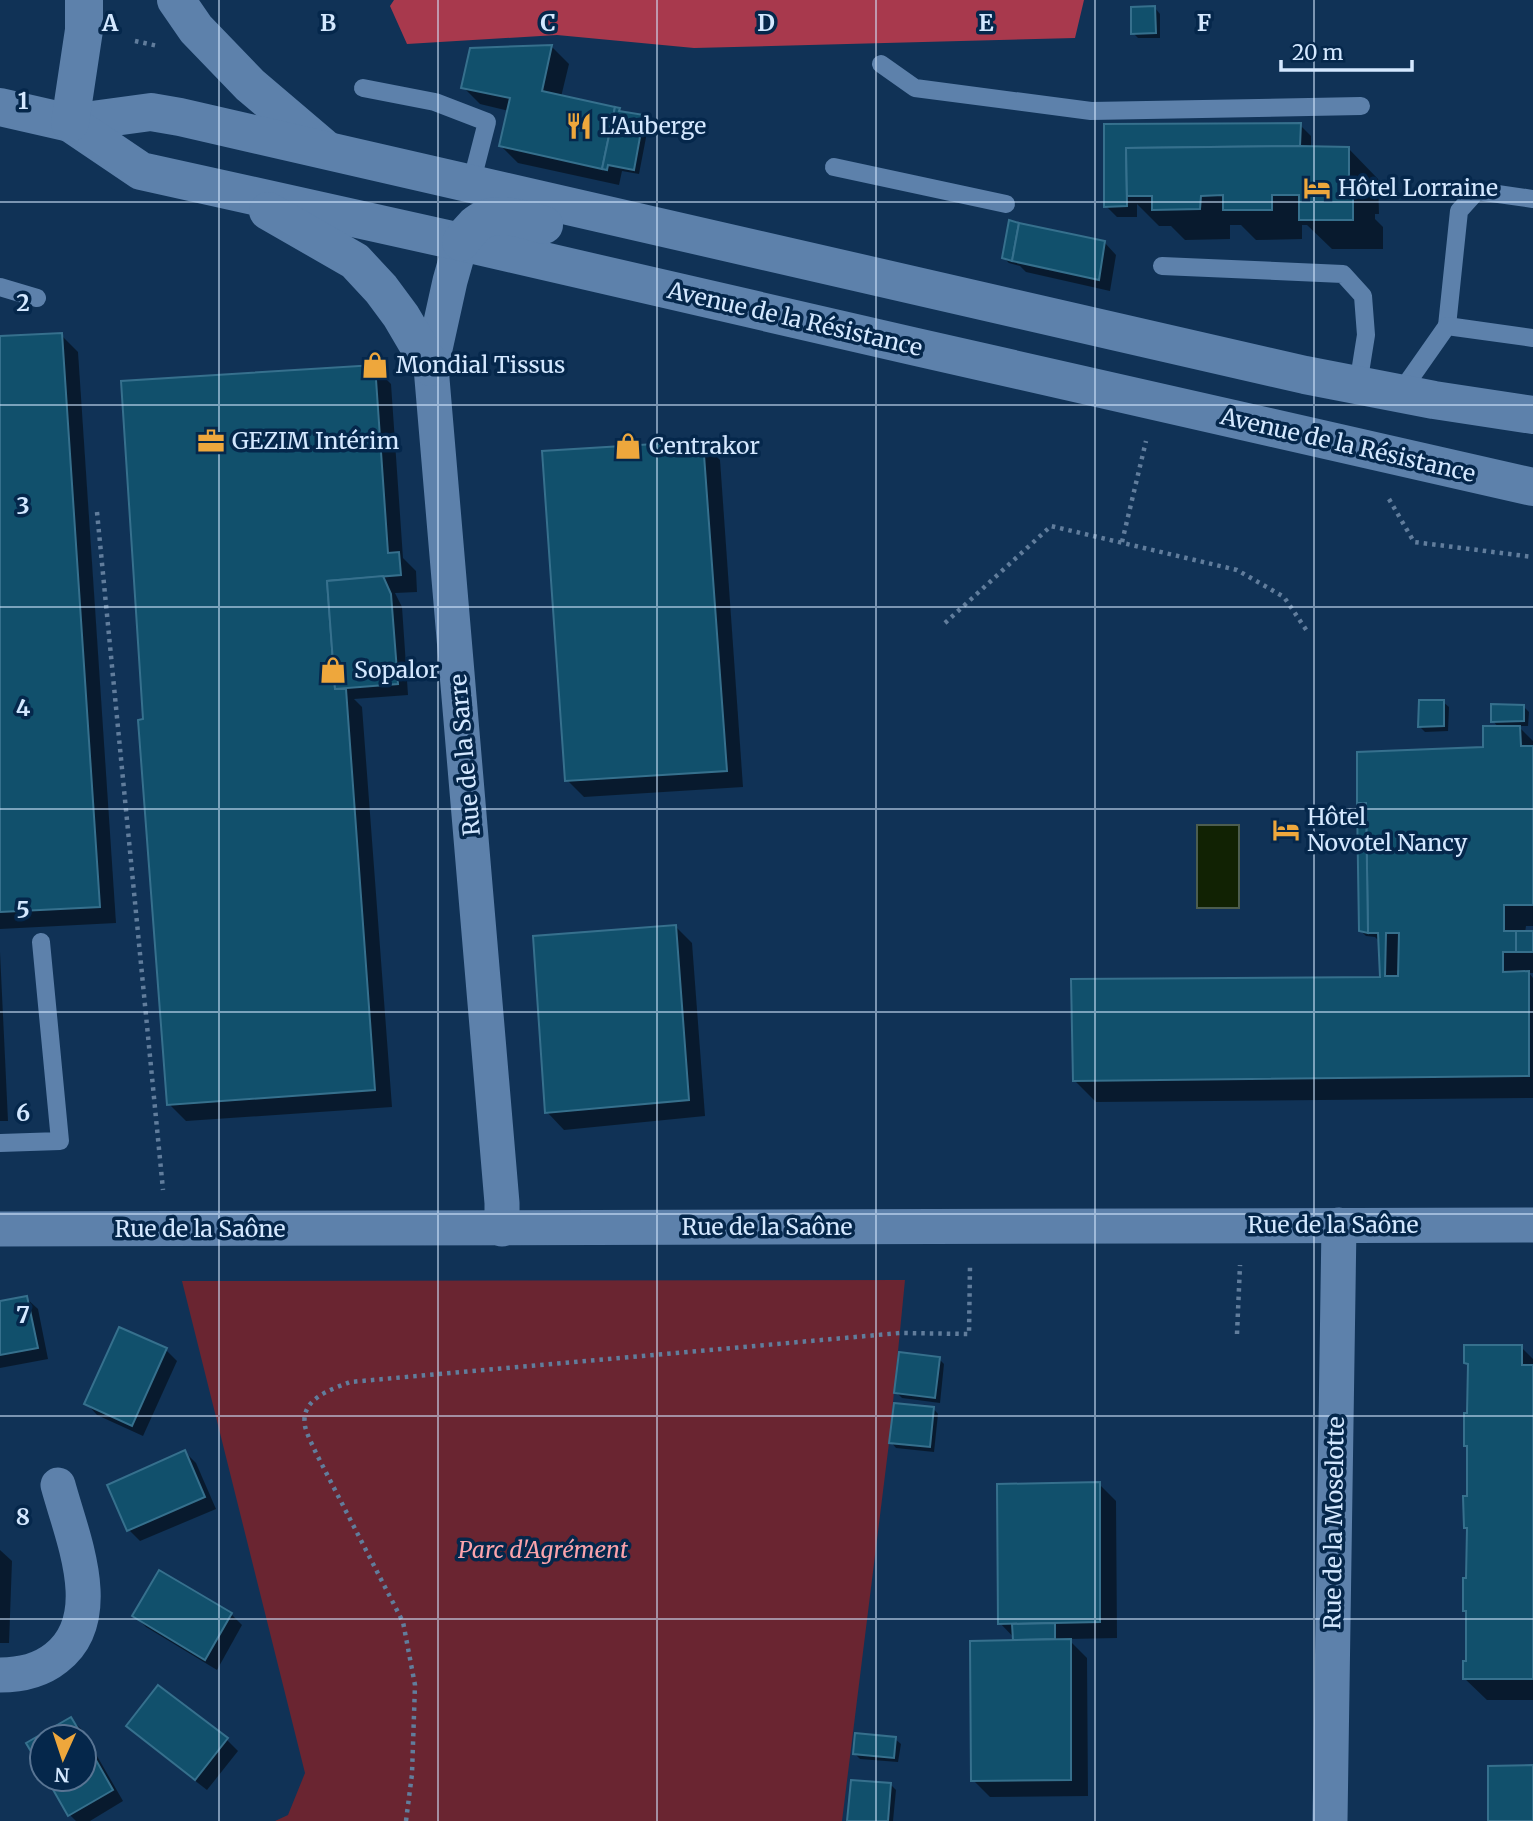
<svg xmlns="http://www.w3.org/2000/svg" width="1533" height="1821" font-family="Merriweather,serif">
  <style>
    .green { fill: #6a2531 }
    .forest { fill: #a8394d }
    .water { fill: #112203; stroke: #4c5d4f; stroke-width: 2 }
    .shadow { fill: #0007 }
    .building { fill: #11506c; stroke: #36708d; stroke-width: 2; fill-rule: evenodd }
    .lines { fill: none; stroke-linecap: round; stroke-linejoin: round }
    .path { stroke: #617d9c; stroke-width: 4.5; stroke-dasharray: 3.5 5; stroke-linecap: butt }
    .lane { stroke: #5d81ab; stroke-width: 18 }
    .street { stroke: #5d81ab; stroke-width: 35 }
    .secondary { stroke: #5d81ab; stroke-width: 38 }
    .grid { fill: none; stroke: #d4e8ff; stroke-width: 2; stroke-opacity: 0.55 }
    .labels { text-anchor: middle; stroke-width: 7; stroke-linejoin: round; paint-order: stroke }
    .poi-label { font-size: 23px; fill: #d4e8ff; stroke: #05274b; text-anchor: start }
    .street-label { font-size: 23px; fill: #d4e8ff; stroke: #05274b }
    .park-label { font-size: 23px; font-style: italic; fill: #fba3ab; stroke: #05274b }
    .grid-label { font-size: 23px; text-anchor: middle; font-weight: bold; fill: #d4e8ff; stroke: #05274b; stroke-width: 7; stroke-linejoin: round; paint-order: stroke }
  </style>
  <rect width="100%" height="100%" fill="#103256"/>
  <polygon class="green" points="905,1280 889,1443 842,1821 275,1821 288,1815 305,1773 182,1281"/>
  <polygon class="forest" points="394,0 1084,0 1075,38 694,48 557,35 407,44 390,6"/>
  <rect class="water" x="1197" y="825" width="42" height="83"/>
  <g class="shadow">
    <polygon points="1155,8 1160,14 1160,38 1138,38 1133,33"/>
    <polygon points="552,47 569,64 561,97 619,110 622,113 644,117 649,122 639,174 622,171 619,185 518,163 501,146 509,111 480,104 463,87 471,49"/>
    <polygon points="1106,125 1300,125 1311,136 1311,149 1348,148 1378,179 1379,214 1375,214 1375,219 1383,227 1383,249 1332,249 1307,225 1302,225 1302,239 1256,240 1241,225 1230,225 1230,239 1185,240 1171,226 1159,226 1137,204 1137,217 1117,217 1106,206"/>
    <polygon points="1105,243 1116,255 1110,291 1026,272 1020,266 1009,263 1004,258"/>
    <polygon points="61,335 78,352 116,923 0,929 0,338"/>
    <polygon points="374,367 391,384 403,558 416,571 417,592 395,593 402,607 408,695 354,699 362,707 392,1107 186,1121 169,1104 145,721"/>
    <polygon points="703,443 720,460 743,787 584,797 567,780"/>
    <polygon points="1443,702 1449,707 1448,731 1425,732 1420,727"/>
    <polygon points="1523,706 1529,712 1528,726 1518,726 1533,741 1533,926 1526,926 1525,933 1533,933 1533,973 1529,973 1533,978 1533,1098 1096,1102 1074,1080 1381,978 1380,942 1375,937 1366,936 1361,931 1499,728 1493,721"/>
    <polygon points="675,926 692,943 705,1116 564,1130 547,1112"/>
    <polygon points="0,952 8,1121 0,1121"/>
    <polygon points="26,1298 38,1309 48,1359 0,1368 0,1303"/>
    <polygon points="1521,1347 1533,1359 1533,1700 1487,1700 1464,1678 1468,1663 1468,1614 1464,1610 1468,1530 1465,1528 1469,1498 1469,1449 1465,1445 1469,1415 1469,1366 1466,1363"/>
    <polygon points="166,1350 177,1361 143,1436 97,1415 86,1403"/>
    <polygon points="939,1359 944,1364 940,1403 902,1398 896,1392"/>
    <polygon points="933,1408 938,1414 934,1452 896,1448 891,1442"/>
    <polygon points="185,1452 196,1463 216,1509 140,1541 129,1530"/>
    <polygon points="1099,1484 1116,1501 1117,1638 1068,1639 1087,1658 1088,1796 990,1797 973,1780 1018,1642 1000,1623"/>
    <polygon points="0,1550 12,1561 9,1643 0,1643"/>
    <polygon points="231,1614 242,1625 217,1670 146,1627 135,1616"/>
    <polygon points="158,1688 227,1740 238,1751 207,1790 139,1737 128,1726"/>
    <polygon points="71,1719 82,1730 123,1801 90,1821 76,1821 70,1815 49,1779 84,1779 84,1737 42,1737 42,1767 29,1744"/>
    <polygon points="895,1739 901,1744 898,1762 860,1759 855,1754"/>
    <polygon points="891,1785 896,1790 893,1821 849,1821"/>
  </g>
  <g class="building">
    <polygon points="1155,6 1156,33 1131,34 1131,7"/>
    <polygon points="552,45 542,91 615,107 602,169 499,146 510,98 461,88 470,48"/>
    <polygon points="615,107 620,108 619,111 644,115 634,170 608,165 607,170 602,169"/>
    <polygon points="1301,123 1300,146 1126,148 1127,206 1104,207 1104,124"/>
    <polygon points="1300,146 1349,147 1349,184 1345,184 1346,194 1353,195 1353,220 1299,220 1299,195 1272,195 1272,210 1223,210 1223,195 1201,196 1200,209 1152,210 1152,196 1127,196 1126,148"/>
    <polygon points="1009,220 1019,223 1012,261 1002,258"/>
    <polygon points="1019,223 1105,241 1099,280 1012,261"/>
    <polygon points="62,333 100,907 0,912 0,336"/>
    <polygon points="375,365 388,553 399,552 401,575 327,581 335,689 346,689 375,1090 167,1105 138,720 143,719 121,381"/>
    <polygon points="703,441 727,771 565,781 542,451"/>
    <polygon points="383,576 391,594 398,684 335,689 327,581"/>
    <polygon points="1419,700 1444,700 1444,726 1418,727"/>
    <polygon points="1491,704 1524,705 1524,721 1491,722"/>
    <path d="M1483 726H1520L1521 746H1533V905H1504V931H1516V952H1503V972L1529 971V1076L1073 1081 1071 979 1380 977 1378 933H1368L1366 803H1357V752L1483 747ZM1386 933H1399L1398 976H1385Z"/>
    <polygon points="1357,803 1366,803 1368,933 1359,931"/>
    <polygon points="676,925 689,1100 545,1113 533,936"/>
    <rect x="1516" y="931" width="17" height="21"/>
    <polygon points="27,1296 38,1348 0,1355 0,1301"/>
    <polygon points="119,1327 167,1348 132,1426 84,1404"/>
    <polygon points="1464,1345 1522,1345 1522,1365 1533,1365 1533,1679 1463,1679 1463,1661 1466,1661 1466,1611 1463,1611 1463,1578 1466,1578 1467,1528 1464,1528 1463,1496 1467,1496 1467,1446 1464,1446 1464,1413 1467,1413 1468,1364 1464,1363"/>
    <polygon points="899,1352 940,1357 935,1398 894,1393"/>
    <polygon points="894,1403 934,1407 930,1447 889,1443"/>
    <polygon points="185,1450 205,1497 127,1531 107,1485"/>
    <polygon points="1100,1482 1100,1622 998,1624 997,1484"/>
    <polygon points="159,1570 232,1613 205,1660 132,1616"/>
    <polygon points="1055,1623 1055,1639 1013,1640 1012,1624"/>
    <polygon points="1071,1639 1071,1780 971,1781 970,1641"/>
    <polygon points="158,1685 228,1738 195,1780 126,1726"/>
    <polygon points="71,1717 83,1737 42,1737 42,1770 26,1743"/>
    <polygon points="855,1733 896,1737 894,1758 853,1754"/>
    <polygon points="84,1739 113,1790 68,1816 47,1779 84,1779"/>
    <polygon points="1533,1765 1533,1821 1488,1821 1488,1766"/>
    <polygon points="851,1780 891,1783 888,1821 847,1821"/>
  </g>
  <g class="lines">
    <g class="path">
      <polyline points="135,41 158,46"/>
      <polyline points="1389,499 1414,542 1533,557"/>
      <polyline points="97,512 163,1190"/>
      <polyline points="1122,542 1146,441"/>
      <polyline points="945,623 1051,526 1237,570 1284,597 1307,631"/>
      <polyline points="1237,1334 1240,1265"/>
      <path d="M406 1821 412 1774 415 1685 403 1622 316 1453C312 1444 307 1435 305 1426 300 1399 330 1390 350 1382L900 1333 969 1334 970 1266"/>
    </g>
    <g class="lane">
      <polyline points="881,64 915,88 1091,111 1361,106"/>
      <polyline points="363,88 435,102 487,122 471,184"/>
      <polyline points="834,167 1006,204"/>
      <polyline points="1162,266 1343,274 1363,296 1366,335 1358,385"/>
      <polyline points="0,287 37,298"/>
      <polyline points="1447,326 1459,211 1477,191 1533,199"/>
      <polyline points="1400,393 1447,326 1533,338"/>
      <polyline points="0,1143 60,1141 41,942"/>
    </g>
    <g class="street">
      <polyline points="461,242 450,281 431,367 502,1203 502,1229"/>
      <polyline points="0,1229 1533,1225"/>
      <path d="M0 1675C20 1675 41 1670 56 1658 108 1618 72 1537 58 1485"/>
      <polyline points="1330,1821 1339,1225"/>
    </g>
    <g class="secondary">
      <polyline points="176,0 196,29 250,85 324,148"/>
      <polyline points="0,107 70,123 151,112 180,117 1305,375 1434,400 1533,415"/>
      <polyline points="70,123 141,171 461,242 912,346 1533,487"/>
      <polyline points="70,123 84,30 84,0"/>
      <polyline points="268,211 355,261 381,289 401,316 431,367"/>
      <path d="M461 242C465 236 470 230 475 225 494 208 523 219 544 225"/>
    </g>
  </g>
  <path class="grid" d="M219 0V1821M438 0V1821M657 0V1821M876 0V1821M1095 0V1821M1314 0V1821M0 202H1533M0 405H1533M0 607H1533M0 809H1533M0 1012H1533M0 1214H1533M0 1416H1533M0 1619H1533"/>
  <defs>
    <symbol id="restaurant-bare" viewBox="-9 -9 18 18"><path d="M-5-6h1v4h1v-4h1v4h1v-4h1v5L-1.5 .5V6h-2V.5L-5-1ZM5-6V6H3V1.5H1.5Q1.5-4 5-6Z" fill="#eea73c" stroke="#05274b" stroke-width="2.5" paint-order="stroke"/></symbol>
    <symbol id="hotel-bare" viewBox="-9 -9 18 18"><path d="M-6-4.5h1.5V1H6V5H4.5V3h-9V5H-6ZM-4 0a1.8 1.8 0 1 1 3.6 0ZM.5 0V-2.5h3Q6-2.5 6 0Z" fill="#eea73c" stroke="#05274b" stroke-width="2.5" paint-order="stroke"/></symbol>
    <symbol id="shop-bare" viewBox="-9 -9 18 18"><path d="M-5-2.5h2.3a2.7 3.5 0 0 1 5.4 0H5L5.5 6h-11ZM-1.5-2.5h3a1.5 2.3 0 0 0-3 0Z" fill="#eea73c" stroke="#05274b" stroke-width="2.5" paint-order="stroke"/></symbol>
    <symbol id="office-bare" viewBox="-9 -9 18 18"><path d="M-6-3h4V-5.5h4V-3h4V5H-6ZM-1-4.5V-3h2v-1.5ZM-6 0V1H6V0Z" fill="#eea73c" stroke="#05274b" stroke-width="2.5" paint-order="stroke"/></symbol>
  </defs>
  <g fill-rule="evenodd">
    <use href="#restaurant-bare" x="560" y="107" width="38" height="38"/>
    <use href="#hotel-bare" x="1298" y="169" width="38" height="38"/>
    <use href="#shop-bare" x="356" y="346" width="38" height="38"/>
    <use href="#office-bare" x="192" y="422" width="38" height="38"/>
    <use href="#shop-bare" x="609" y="427" width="38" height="38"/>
    <use href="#shop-bare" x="314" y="651" width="38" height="38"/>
    <use href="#hotel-bare" x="1267" y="811" width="38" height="38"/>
  </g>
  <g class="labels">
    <g class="poi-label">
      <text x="600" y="134">L'Auberge</text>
      <text x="1338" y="196">Hôtel Lorraine</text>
      <text x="396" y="373">Mondial Tissus</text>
      <text x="232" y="449">GEZIM Intérim</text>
      <text x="649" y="454">Centrakor</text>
      <text x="354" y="678">Sopalor</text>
      <text x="1307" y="825">Hôtel<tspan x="1307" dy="26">Novotel Nancy</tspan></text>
    </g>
    <g class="street-label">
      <text transform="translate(795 319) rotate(13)" y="8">Avenue de la Résistance</text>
      <text transform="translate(1348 445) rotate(13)" y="8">Avenue de la Résistance</text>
      <text transform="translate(465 755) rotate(-95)" y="8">Rue de la Sarre</text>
      <text x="1333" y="1233">Rue de la Saône</text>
      <text x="767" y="1235">Rue de la Saône</text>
      <text x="200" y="1237">Rue de la Saône</text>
      <text transform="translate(1334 1523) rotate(-89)" y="8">Rue de la Moselotte</text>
    </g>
    <g class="park-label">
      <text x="543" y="1558">Parc d'Agrément</text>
    </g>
  </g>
  <g class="grid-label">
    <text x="110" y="31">A</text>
    <text x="328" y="31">B</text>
    <text x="548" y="31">C</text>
    <text x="766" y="31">D</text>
    <text x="986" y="31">E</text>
    <text x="1204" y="31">F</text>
    <text x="23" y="109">1</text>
    <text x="23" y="311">2</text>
    <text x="23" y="514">3</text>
    <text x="23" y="716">4</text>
    <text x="23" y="918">5</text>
    <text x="23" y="1121">6</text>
    <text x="23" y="1323">7</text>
    <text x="23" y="1525">8</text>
  </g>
  <g transform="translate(63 1758) rotate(183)"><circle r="33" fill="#05274b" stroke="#587493" stroke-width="2"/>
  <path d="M0-5L12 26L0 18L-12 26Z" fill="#eea73c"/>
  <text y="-10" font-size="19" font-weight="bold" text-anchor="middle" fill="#d4e8ff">N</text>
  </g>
  <path d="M1281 60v10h131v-10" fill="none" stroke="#d4e8ff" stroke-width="3.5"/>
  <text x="1292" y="60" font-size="21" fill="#d4e8ff" stroke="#05274b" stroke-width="5" paint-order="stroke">20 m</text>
</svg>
